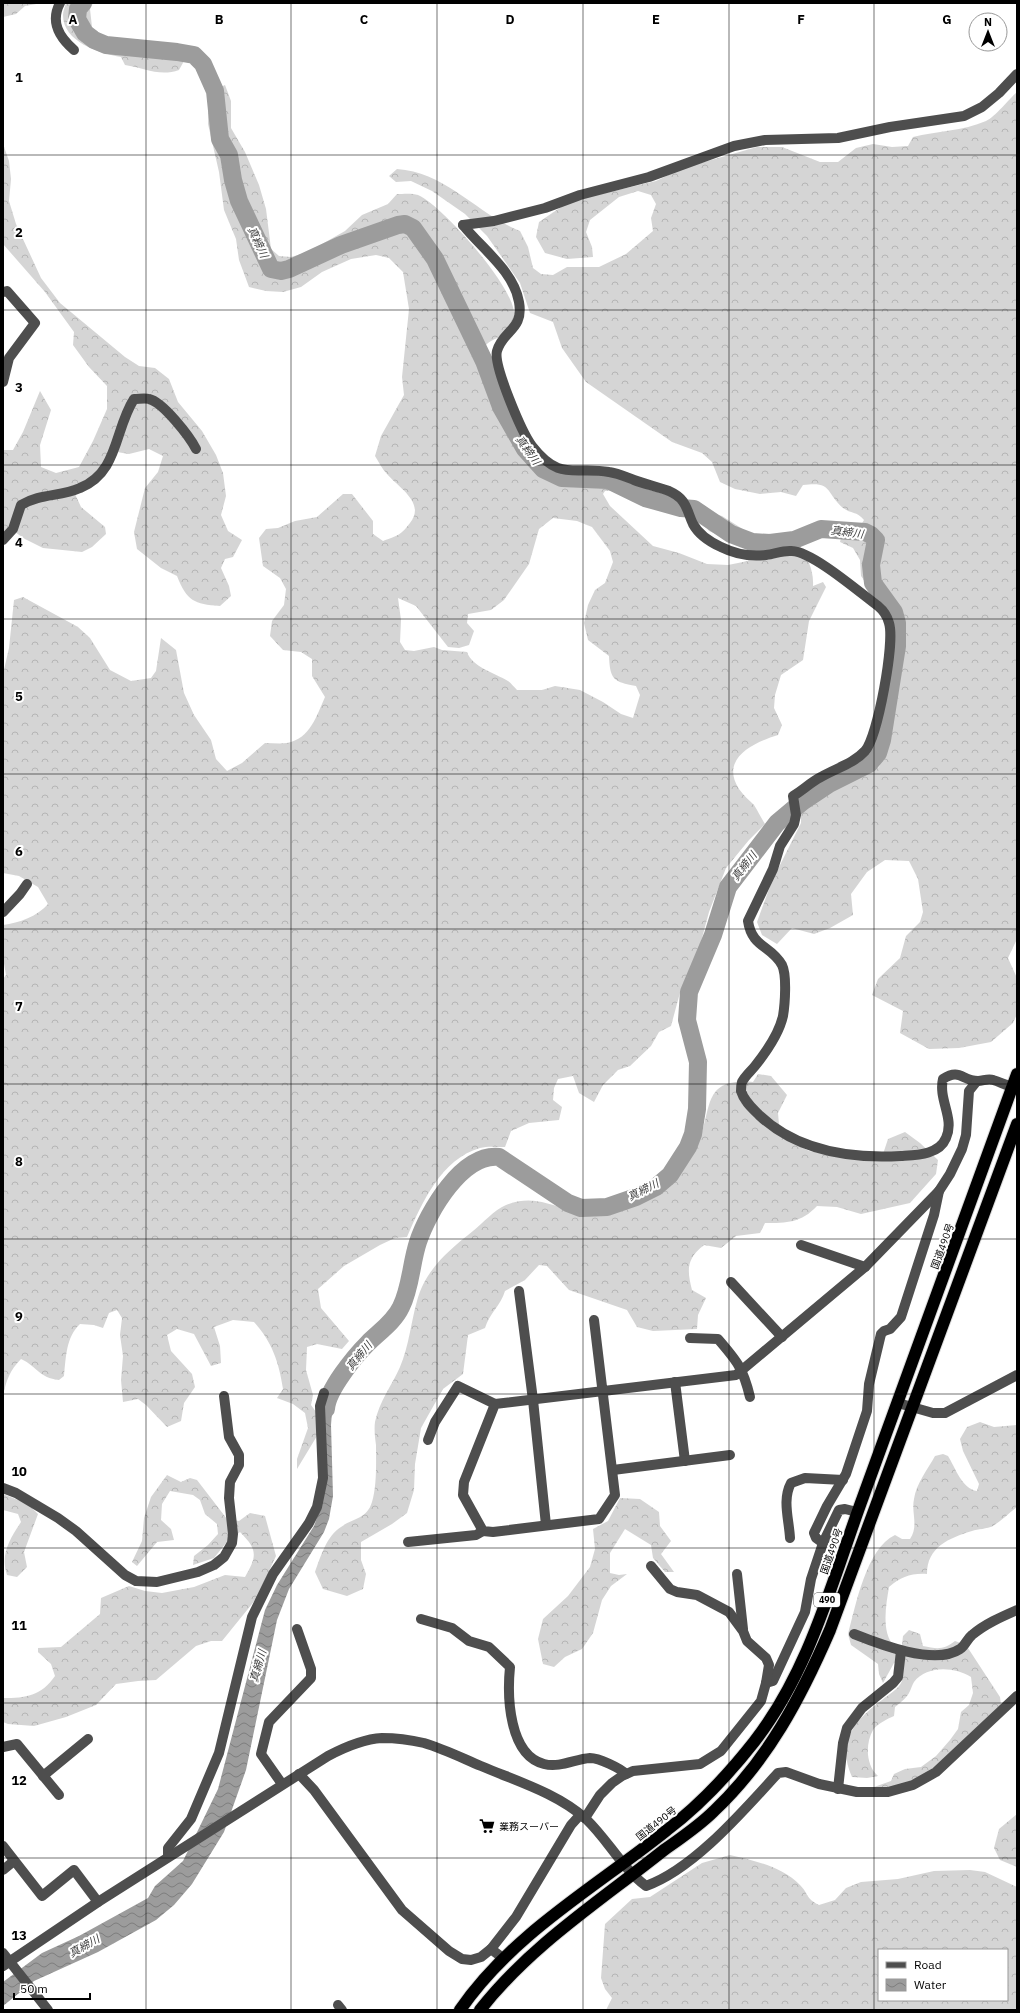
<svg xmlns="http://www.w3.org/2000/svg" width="1020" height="2013" font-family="'IBM Plex Sans','Noto Sans JP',sans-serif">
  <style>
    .forest { fill: url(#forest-crowns); fill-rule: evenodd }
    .water { fill: url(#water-waves) }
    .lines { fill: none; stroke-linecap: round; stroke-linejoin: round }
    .river { stroke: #9c9c9c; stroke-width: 18 }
    .highway-casing { stroke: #dbdbdb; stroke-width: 14 }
    .minor { stroke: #4e4e4e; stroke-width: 10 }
    .highway { stroke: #000; stroke-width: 12 }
    .grid { fill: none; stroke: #000; stroke-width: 1; stroke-opacity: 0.55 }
    .labels { text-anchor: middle; stroke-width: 4; stroke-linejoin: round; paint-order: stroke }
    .shield { fill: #fff; stroke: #4c4c4c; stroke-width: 1 }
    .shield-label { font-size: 9px; font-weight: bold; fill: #000 }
    .street-label { font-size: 10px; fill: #000; stroke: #fff }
    .poi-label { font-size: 10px; fill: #000; stroke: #fff; text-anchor: start }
    .water-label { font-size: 11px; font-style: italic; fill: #3d3d3d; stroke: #fff }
    .grid-label { font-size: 13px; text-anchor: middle; font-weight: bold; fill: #000; stroke: #fff; stroke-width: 4; stroke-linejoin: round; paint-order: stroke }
  </style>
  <defs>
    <pattern id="forest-crowns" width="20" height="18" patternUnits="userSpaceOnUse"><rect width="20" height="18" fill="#d5d5d5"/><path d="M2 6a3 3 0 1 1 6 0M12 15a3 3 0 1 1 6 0" fill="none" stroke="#b5b5b5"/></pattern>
    <pattern id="water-waves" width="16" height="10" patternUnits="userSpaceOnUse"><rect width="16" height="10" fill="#9c9c9c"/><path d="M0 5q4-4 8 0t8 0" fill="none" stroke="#7d7d7d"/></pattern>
  </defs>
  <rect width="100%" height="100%" fill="#fff"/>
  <g class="forest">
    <polygon points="3,3 42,3 25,6 16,14 3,17"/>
    <path d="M66 3H93L90 9 92 27 106 38 148 50 184 57V61L179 70C160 77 144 68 125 65L121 57C99 53 63 42 63 15 63 11 65 7 66 3Z"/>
    <path d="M225 85 231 101V128L245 152 259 185 266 209 271 249 279 256 291 257 308 252 345 231 362 215 388 204 397 194C403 194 412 193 418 195 442 205 518 291 514 316 513 322 505 332 500 336 495 340 490 340 485 346 488 366 499 387 507 406 512 420 514 437 521 450 541 486 578 494 613 477L629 481 681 503 684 515 650 506 614 490 605 491 603 494 610 506 653 546 679 553 707 564 728 565 748 561 752 550 709 531 698 517 702 510 722 516 749 533 774 536 799 544C807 558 814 569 813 586L823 582 826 587 809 621 803 660 781 675 775 695 774 708 782 725 778 735C755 742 719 758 739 789 743 795 749 800 754 805 758 811 761 818 765 824L749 840 726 868 709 912 699 949 681 989 671 1026 659 1032 651 1046 630 1066 618 1070 603 1085 594 1102 579 1093 573 1076 558 1079 554 1088 553 1100 562 1107 559 1120 529 1123 511 1131 505 1147C497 1147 487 1146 480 1148 441 1159 422 1203 407 1237L395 1238 380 1245 344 1266 318 1289 321 1308 349 1341 342 1349 317 1344 307 1347 306 1370 313 1395 311 1405 319 1416 320 1431 297 1469V1459L308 1428 305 1413 293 1404 277 1398 283 1389C279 1362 272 1342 254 1322L233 1320 214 1327 220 1346 221 1363 211 1366 194 1334 177 1329 167 1335 171 1351 192 1374 195 1387 184 1403 181 1421 167 1427 146 1405 138 1399 123 1402 121 1380 123 1356 120 1335 122 1318 117 1310 109 1313 103 1328 94 1325 80 1324C66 1337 66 1357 64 1376L59 1380C39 1378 38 1367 21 1359 10 1370 6 1381 3 1396V979L6 975 3 958V925C19 923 38 916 48 904L38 887 19 876 3 873V674L9 648 14 600 23 597 78 627 90 638 110 670 131 681 151 678 156 671 161 638 176 650 184 693 194 715 211 740 216 759 227 771 242 763 265 743C272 743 280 744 287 743 310 739 317 715 325 697L312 676V659L301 652 283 650 270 636 272 621 284 605 286 589 280 578 263 566 259 538 266 529 278 528 295 521 317 517 343 494H352L373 521V534L383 541C397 536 401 535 410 523 426 503 399 488 387 474 382 469 379 462 375 456L381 436 404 395 402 377 409 309 403 272 389 258 376 255 351 259 322 272 301 287 283 292 266 291 249 287 239 260 236 239 224 210 219 172 208 124V93ZM553 518 577 521 592 527 610 551 613 562 605 583 595 590 588 605 584 623 588 640 609 656C610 679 613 682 636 686L640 695 633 718 621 714 603 702 580 690 555 686 542 690H517C514 687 511 683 508 681 495 673 472 667 467 652L442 650 434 647 414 651 405 650 400 642 401 620 398 598 416 606 448 647 459 648 469 645 474 631 467 623 468 614 491 610 504 600 529 564 539 529Z"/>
    <path d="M1017 92V939L1008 958 1017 978V1014L1013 1023 991 1042 959 1048 929 1049 900 1033 903 1011 872 995 878 979 900 958 906 936 920 922 923 912 918 879 909 861 885 860 867 872 851 894 853 915 830 928 814 934 792 928 777 944 762 935 757 922 772 881 801 823V809L818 798 879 767 888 740 901 675 902 619 891 598 870 588 861 576 860 560 853 548 840 542 842 534 856 533 864 520C857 511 851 514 843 508 825 492 833 481 803 485L796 496 781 492 760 494 735 489 720 482 712 462 702 453 672 442 586 382 562 348 553 322 530 313 520 283 487 236 465 214 432 191 411 181 396 182 389 176 397 169C446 172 477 214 520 231L528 247 533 268 541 274 553 275 567 267H599L626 254 653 231 651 218 656 204 651 195 638 191 619 197 590 220 586 232 592 247 593 257 567 259 545 253 536 237 539 222 564 205 584 198 656 181 683 168 757 147H782L820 162H838L856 148 873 144 892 147 908 146 913 137C936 131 963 131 986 121 995 117 1009 99 1017 92Z"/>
    <path d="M3 144 9 161 11 179 9 201 16 224 41 278 60 303 125 357 139 366 155 368 169 379 178 402 202 431 216 455 223 473 226 496 221 515 228 531 242 540 233 557 225 559 221 568 229 586 231 596 220 606C194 604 187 601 177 576L161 568 137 549 134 532 145 488 158 472 163 456 149 449 129 454 111 451 96 474 75 494 81 507 105 527 106 534 92 547 82 552 43 548 25 539 9 528 3 535V450H13L23 432 40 391 51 410 40 445 41 467 56 473 79 467 93 441 107 409V386L89 367 73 345 74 332 45 292 3 244Z"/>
    <path d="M758 1074 771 1076 787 1095 778 1113 780 1136 809 1151 847 1158 881 1160 888 1139 905 1132 920 1143 938 1160 936 1174 910 1203 861 1214 837 1207 817 1206C801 1223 787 1223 765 1223L760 1233 736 1236 721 1248 704 1245C686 1259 687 1270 692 1290L706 1298 698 1315 697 1329 653 1331 637 1327 627 1310 569 1290 547 1266 539 1265 525 1280 505 1291C501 1305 489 1314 485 1328L468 1335 463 1374 443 1389 421 1428 415 1464 414 1490 407 1513 392 1524 361 1542V1560L366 1574 363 1589 347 1596 323 1589 315 1572C320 1558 327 1535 341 1527 353 1518 367 1519 372 1502 377 1485 376 1463 376 1445 375 1438 374 1429 375 1422 379 1402 392 1385 400 1367 409 1346 411 1322 417 1301 425 1270 449 1250 473 1231 483 1223 494 1210 506 1205 536 1193 555 1208 583 1214 611 1219 645 1201 667 1185 681 1174 694 1156 700 1139 712 1105 704 1078 753 1082Z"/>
    <path d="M980 1422 994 1427 1017 1425V1507C1009 1513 1001 1521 993 1526 987 1529 978 1529 972 1531 949 1538 927 1547 927 1574 911 1573 901 1577 889 1587 886 1605 881 1632 894 1646L902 1645 903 1636 909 1630 920 1634 923 1646C937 1649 944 1650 955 1641L966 1645 1000 1697 1001 1705 930 1771 912 1781 891 1787H874L891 1781 894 1774 905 1769 921 1767 936 1756 950 1740 958 1729 961 1712 969 1705 973 1693 971 1677C955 1667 927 1665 914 1682 912 1685 911 1689 910 1691 907 1698 901 1702 895 1707L894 1716C887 1719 877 1724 873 1730 865 1744 866 1766 878 1776L867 1778 852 1777C836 1742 855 1720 882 1700 889 1694 899 1689 902 1681 904 1674 903 1666 903 1659L894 1663 883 1683 879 1674 878 1664 851 1645 848 1634C856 1605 866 1549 895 1535L902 1539H910C919 1526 911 1513 914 1499 916 1484 928 1469 935 1456L943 1454 948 1456C955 1467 962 1489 977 1491L979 1484 963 1451 960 1439 967 1427Z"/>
    <path d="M167 1475 181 1482 190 1478 197 1480 227 1519 239 1521 250 1513 265 1516 276 1556 256 1599 222 1641H211L196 1646 156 1680 138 1681 116 1684 96 1705 66 1717 34 1726 8 1724 3 1722V1698C26 1698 41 1696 55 1676L51 1664 38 1652V1648L61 1647 100 1614 101 1598 129 1586 145 1591 162 1593 194 1587 225 1575 245 1577C257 1556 258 1550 240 1532L226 1543 214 1558 193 1565 194 1556 208 1545 218 1534 217 1524 205 1514 200 1500 193 1495 170 1491 162 1504 161 1520 171 1529 174 1540 157 1542 137 1566 132 1562 142 1541 144 1518 151 1497Z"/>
    <path d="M3 1494 28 1504 38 1514 24 1552 27 1567 17 1577 7 1575C0 1554 10 1539 21 1522L18 1514 3 1510Z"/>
    <polygon points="620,1498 640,1499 659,1512 660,1526 671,1541 661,1554 674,1572 665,1572 653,1558 651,1545 625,1529 610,1553 610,1573 619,1575 627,1574 611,1586 602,1600 593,1633 582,1649 565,1657 554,1667 543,1664 538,1639 543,1619 568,1596 590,1567 595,1549 593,1529 608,1521"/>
    <polygon points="1017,1814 1017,1867 1000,1860 994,1848 999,1829"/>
    <path d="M730 1855C755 1861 781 1866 800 1885 809 1894 805 1898 819 1905L835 1900 846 1888 861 1882 898 1879 934 1871 970 1870 985 1872 1017 1887V2010H606L612 1998 605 1989 601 1978 605 1924 632 1899 650 1897 702 1863ZM879 1950H1007V2000H879Z"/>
  </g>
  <polygon class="water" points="334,1387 331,1425 333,1496 329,1519 324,1532 289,1589 277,1620 246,1770 224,1832 192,1884 174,1905 156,1920 98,1952 34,1981 3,2006 3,1982 42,1953 79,1936 148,1898 155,1886 183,1861 218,1789 265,1610 277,1585 314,1526 320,1509 325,1396"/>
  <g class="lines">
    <path class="river" d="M83 3 78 9 77 19 85 33 94 40 106 45 177 52 194 55 203 64 215 91 220 139 229 155 233 180 239 201 271 269 281 271 289 269 341 245 398 225 405 224 413 228 435 259 484 361 501 407 525 449 543 469 562 478 608 480 645 498 681 508 694 509 731 534 752 542 770 543 794 540 821 529 865 532 871 535 876 540 871 565 873 583 894 612 897 623V646L882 740 878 753 869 764 829 784 802 802 777 823 728 887 713 935 689 992 687 1020 698 1062 697 1109 693 1134 688 1147 670 1175 656 1187 636 1197 607 1207 581 1208 568 1203 499 1157C462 1153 428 1212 418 1242 411 1263 411 1287 401 1307 394 1322 379 1332 368 1343 355 1356 327 1390 326 1409"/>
    <defs>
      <g id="highway">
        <path d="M460 2010C513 1933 596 1887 667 1830 700 1805 728 1775 754 1742 810 1670 832 1581 863 1497 915 1356 965 1215 1017 1074"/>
        <path d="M480 2010C531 1945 600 1901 664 1850 681 1838 699 1826 714 1811 768 1760 801 1697 830 1630L1017 1124"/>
      </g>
    </defs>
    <use href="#highway" class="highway-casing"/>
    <g class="minor">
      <path d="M60 3C50 22 59 37 74 50"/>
      <path d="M463 225C481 248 514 271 519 302 524 330 503 330 497 351 493 365 522 433 532 446 560 482 574 466 609 472 617 473 626 477 634 480 645 484 658 487 669 491 687 499 686 509 693 524 699 535 710 542 721 547 735 554 750 557 766 555 775 554 783 550 792 551 813 552 859 592 878 606 884 611 887 615 889 623 895 642 878 736 865 751 853 764 836 768 821 777 811 782 803 790 793 796L796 815 794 824 780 846 773 869 748 921C752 948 771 945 782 965 787 975 785 1004 783 1016 779 1034 767 1051 755 1066 751 1071 745 1076 742 1082 741 1085 741 1089 741 1091 744 1101 752 1108 759 1115 797 1151 850 1159 901 1156 916 1155 939 1155 946 1138 955 1118 938 1100 943 1079 960 1068 962 1081 978 1081 983 1081 988 1078 993 1080 1001 1082 1008 1087 1017 1087"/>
      <polyline points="463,225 494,221 545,208 580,195 649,177 734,146 765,140 838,138 890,127 964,116 982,107 999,93 1017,74"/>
      <polyline points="3,292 7,291 35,323 9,358 3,382"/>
      <path d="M3 540 13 529 21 505C41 493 60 497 80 488 119 472 114 430 134 399 139 399 145 398 149 399 163 402 190 437 196 449"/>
      <polyline points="3,912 20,894 27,884"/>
      <polyline points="801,1245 865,1267"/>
      <polyline points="731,1282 782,1337"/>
      <polyline points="519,1291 533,1400 546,1525"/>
      <polyline points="594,1320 615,1495 599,1519 493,1532 483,1531 463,1495 464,1482 495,1404 736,1375 865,1267 939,1191 950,1174 962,1149 966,1135 969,1091 977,1081"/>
      <path d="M690 1338 718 1339C737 1361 743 1368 750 1397"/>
      <polyline points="675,1382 685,1461"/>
      <polyline points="898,1403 933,1413 945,1413 1017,1375"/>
      <polyline points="428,1440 435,1422 458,1386 495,1404"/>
      <polyline points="613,1470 730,1455"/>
      <polyline points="3,1488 16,1493 58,1518 76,1531 125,1575 136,1581 157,1582 198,1572 214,1565 224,1557 232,1543 233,1534 229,1498 230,1482 239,1465 239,1455 229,1437 224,1396"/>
      <path d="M790 1538C789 1519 782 1500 791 1483L805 1478 843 1480"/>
      <polyline points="408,1542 476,1535 483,1531"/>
      <polyline points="823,1543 816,1538 814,1533 827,1506 846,1474 867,1411 869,1384 881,1334 884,1331 890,1329 901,1317 934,1215 939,1191"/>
      <polyline points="737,1574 743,1629"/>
      <path d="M421 1619 452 1628 469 1641 489 1647 510 1667C507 1697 509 1755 544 1764 560 1768 575 1759 590 1758 599 1758 620 1768 626 1774"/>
      <path d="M854 1634C879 1644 935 1666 960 1649 965 1646 967 1639 972 1635 985 1624 1001 1617 1017 1610"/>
      <polyline points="766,1683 773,1681 805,1612 811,1579 823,1543 839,1510 845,1509 857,1512"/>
      <polyline points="3,1747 17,1744 59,1795"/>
      <polyline points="299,1774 314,1790 402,1910 449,1951 462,1959 471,1960 481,1957 491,1949"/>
      <polyline points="43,1776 88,1739"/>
      <polyline points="282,1784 261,1754 269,1722 311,1678 311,1669 297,1629"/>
      <polyline points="838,1789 843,1743 847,1728 862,1708 893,1683 898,1677 901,1651"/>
      <polyline points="585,1818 600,1795 612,1783 622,1776 633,1771 700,1764 721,1751 761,1701 766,1683 769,1665 766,1658 747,1641 743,1631 729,1612 697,1595 677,1592 670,1589 651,1566"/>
      <polyline points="3,1846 42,1896 74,1870 98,1902"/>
      <polyline points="168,1857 168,1848 191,1819 219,1753 252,1617 273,1574 309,1523 317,1507 323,1478 320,1406 324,1393"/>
      <polyline points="3,1870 14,1861"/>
      <polyline points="3,1953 48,2010"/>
      <polyline points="504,1959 491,1949 516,1917 571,1825 580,1815"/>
      <path d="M3 1966 98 1902 328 1756C345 1747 363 1739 382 1738 396 1738 411 1740 424 1743 444 1749 462 1758 481 1766 516 1781 557 1793 586 1819 608 1840 622 1868 646 1886 694 1869 744 1810 778 1773L786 1772 819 1784 857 1792H888L913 1785 936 1772 1017 1696"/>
      <polyline points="338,2005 342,2010"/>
    </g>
    <use href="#highway" class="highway"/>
  </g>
  <path class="grid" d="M146 3V2010M291 3V2010M437 3V2010M583 3V2010M729 3V2010M874 3V2010M3 155H1017M3 310H1017M3 465H1017M3 619H1017M3 774H1017M3 929H1017M3 1084H1017M3 1239H1017M3 1394H1017M3 1548H1017M3 1703H1017M3 1858H1017"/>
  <defs>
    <symbol id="supermarket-bare" viewBox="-9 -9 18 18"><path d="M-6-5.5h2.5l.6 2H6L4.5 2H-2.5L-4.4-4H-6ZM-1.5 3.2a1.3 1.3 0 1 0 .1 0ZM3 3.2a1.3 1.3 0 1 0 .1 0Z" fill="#000" stroke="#fff" stroke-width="2.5" paint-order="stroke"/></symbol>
  </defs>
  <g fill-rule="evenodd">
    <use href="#supermarket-bare" x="476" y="1815" width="22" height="22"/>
  </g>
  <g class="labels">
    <rect class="shield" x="814" y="1593" width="26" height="14" rx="3"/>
    <g class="shield-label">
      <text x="827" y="1603">490</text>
    </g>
    <g class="street-label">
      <text transform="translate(942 1246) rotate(-70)" y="4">国道490号</text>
      <text transform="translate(831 1551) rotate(-71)" y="4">国道490号</text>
      <text transform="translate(656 1823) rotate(-38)" y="4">国道490号</text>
    </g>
    <g class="poi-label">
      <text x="499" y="1830">業務スーパー</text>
    </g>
    <g class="water-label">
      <text transform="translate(258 242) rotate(65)" y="4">真締川</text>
      <text transform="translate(528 450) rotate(54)" y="4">真締川</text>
      <text transform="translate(847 532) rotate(7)" y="4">真締川</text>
      <text transform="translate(744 866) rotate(-52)" y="4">真締川</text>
      <text transform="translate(643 1190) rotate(-27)" y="4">真締川</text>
      <text transform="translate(359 1356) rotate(-50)" y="4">真締川</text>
      <text transform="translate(258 1666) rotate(-74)" y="4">真締川</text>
      <text transform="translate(84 1946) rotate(-29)" y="4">真締川</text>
    </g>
  </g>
  <g class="grid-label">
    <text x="73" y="24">A</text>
    <text x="219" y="24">B</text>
    <text x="364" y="24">C</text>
    <text x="510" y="24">D</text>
    <text x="656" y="24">E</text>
    <text x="801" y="24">F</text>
    <text x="947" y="24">G</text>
    <text x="19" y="82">1</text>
    <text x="19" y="237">2</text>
    <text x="19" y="392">3</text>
    <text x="19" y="547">4</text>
    <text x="19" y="701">5</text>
    <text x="19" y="856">6</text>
    <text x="19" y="1011">7</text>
    <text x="19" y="1166">8</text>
    <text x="19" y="1321">9</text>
    <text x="19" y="1476">10</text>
    <text x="19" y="1630">11</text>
    <text x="19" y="1785">12</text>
    <text x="19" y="1940">13</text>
  </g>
  <rect width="1020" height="2013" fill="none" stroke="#000000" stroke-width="8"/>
  <rect x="878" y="1949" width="130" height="52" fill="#ffffff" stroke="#999999"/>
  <rect x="886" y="1962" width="20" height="6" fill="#4e4e4e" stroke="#999999"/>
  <text x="914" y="1969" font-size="12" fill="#000000">Road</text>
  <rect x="886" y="1979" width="20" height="12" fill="url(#water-waves)" stroke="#999999"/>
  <text x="914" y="1989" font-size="12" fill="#000000">Water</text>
  <g transform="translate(988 32)"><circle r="19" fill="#ffffff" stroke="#999999"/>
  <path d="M0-3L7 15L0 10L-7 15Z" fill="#000000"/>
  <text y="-6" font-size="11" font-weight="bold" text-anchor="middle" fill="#000000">N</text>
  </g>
  <path d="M14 1993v6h76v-6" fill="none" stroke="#000000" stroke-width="2"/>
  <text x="20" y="1993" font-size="12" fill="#000000" stroke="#ffffff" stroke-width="3" paint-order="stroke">50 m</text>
</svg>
